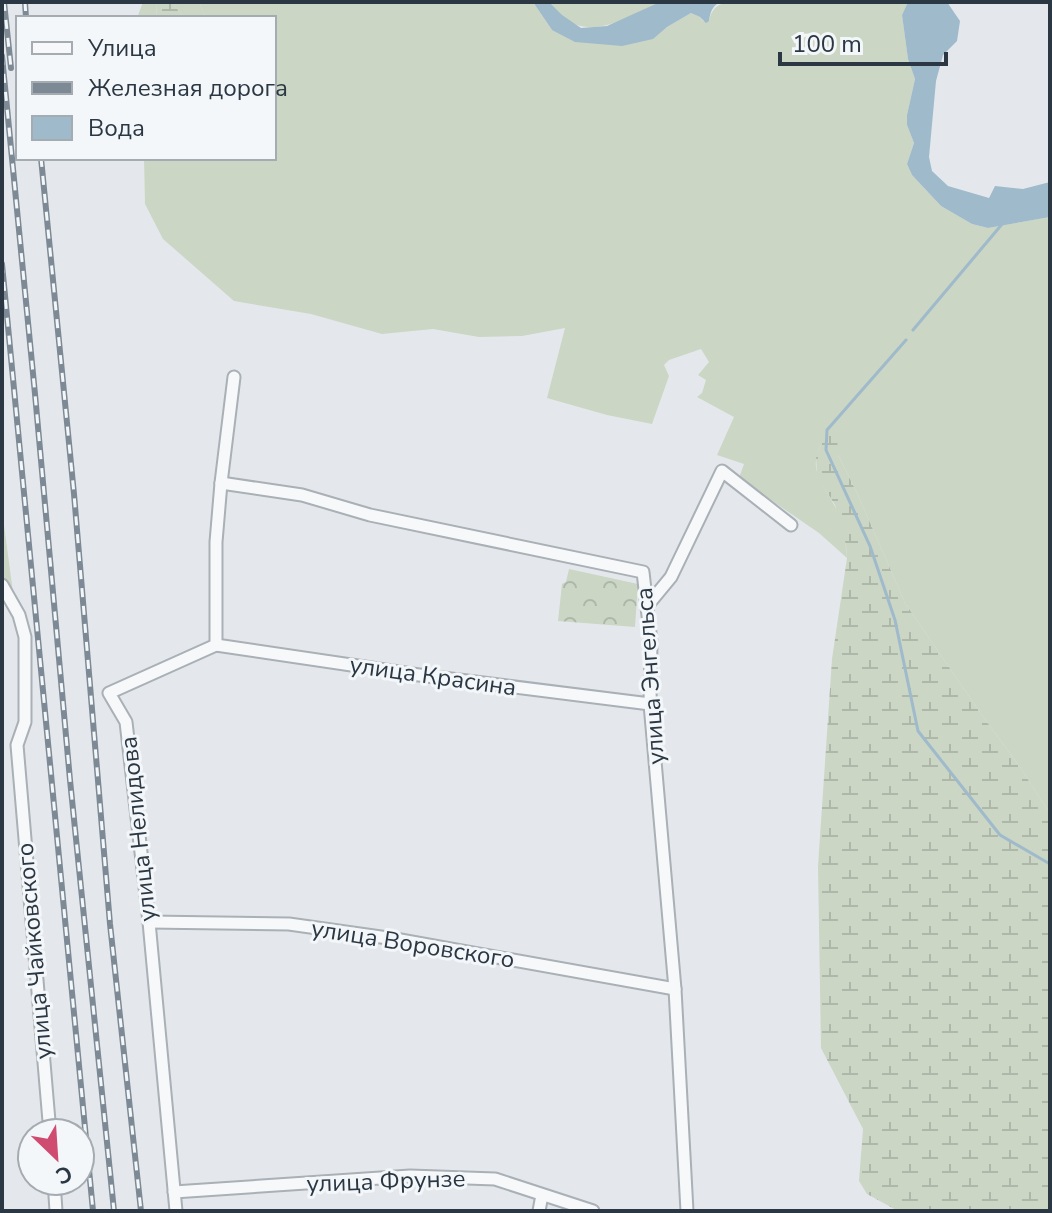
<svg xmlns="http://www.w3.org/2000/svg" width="1052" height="1213" font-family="'Nunito Sans',sans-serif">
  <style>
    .grass { fill: #cbd6c5 }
    .forest { fill: url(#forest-crowns) }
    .wetland { fill: url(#wetland-marsh) }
    .water { fill: #9fbacb }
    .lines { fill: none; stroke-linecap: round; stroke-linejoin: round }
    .stream { stroke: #9fbacb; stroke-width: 3 }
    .street-casing { stroke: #a9b0b6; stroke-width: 15 }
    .street { stroke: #f7f8fa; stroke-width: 11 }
    .rail-casing { stroke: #7d8a95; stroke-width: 6 }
    .rail { stroke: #f4f7f9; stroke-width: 3; stroke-dasharray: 9; stroke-linecap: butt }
    .labels { text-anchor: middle; stroke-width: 6; stroke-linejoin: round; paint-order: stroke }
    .street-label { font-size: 24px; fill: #2b3844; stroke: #f4f7f9 }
  </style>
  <defs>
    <pattern id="forest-crowns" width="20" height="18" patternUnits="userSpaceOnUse" patternTransform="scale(2)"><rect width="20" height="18" fill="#cbd6c5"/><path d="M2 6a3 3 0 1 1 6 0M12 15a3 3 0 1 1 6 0" fill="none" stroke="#aeb8aa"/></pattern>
    <pattern id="wetland-marsh" width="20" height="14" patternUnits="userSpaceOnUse" patternTransform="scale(2)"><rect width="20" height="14" fill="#cbd6c5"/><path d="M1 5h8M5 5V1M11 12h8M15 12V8" fill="none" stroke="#aeb8aa"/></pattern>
  </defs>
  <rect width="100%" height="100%" fill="#e4e8ec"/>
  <g class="grass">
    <path d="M199 2H533L552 30 652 39 667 27 691 13 700 17 703 21H709C713 0 731 0 751 4L754 2H908L902 15 908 59 915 79 907 115V125L914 143 907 164 912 175 941 206 972 224 988 228 1050 217V814L1020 767 984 718 905 603 858 495 838 455 821 445C808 471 822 480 833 503 842 518 846 540 847 558L819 533 739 478 744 464 717 455 734 417 697 397 702 393 706 380 698 375 709 362 701 349 669 360 664 365 669 376 652 424 607 415 547 398 565 328 522 336 479 337 433 329 382 334 311 314 234 301 163 239 145 204 144 158H274V18H206Z"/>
    <path d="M549 2H660C621 20 581 48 549 2Z"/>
    <polygon points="2,510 14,600 2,601"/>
  </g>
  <g class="forest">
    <polygon points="143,2 156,2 157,18 137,18"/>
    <polygon points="172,2 199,2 206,18 184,18"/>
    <polygon points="569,569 638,584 635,627 558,621 562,584 566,582"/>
  </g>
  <g class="wetland">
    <polygon points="156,2 172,2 184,18 157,18"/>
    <polygon points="820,432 837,435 838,455 858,495 905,603 984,718 1020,767 1050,814 1050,1211 898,1211 867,1194 859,1181 863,1129 821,1048 818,866 832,659 847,558 846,545 835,505 817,476 816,456 821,445"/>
  </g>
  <g class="water">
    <path d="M533 2H549L562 15 581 28 607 26 660 2H720C712 6 710 13 709 21L706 23 700 17 691 13 667 27 653 39 622 46 575 42 552 30Z"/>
    <polygon points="908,2 947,2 960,21 957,41 943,55 936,81 929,157 932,171 948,186 989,198 995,186 1023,189 1050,182 1050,217 988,228 972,224 941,206 912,175 907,164 914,143 907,125 907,115 915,79 908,59 902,15"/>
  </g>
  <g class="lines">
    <g class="stream">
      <polyline points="913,330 1003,223"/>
      <polyline points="906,340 827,430 826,450 870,546 895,620 918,731 1000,835 1050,864"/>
    </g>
    <defs>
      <g id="street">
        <polyline points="221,483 302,495 370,515 643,572 651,642 650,704 675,989 687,1211"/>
        <polyline points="2,585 19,615 25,637 25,722 17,745 50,1133"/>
        <polyline points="647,606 671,577 722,471 791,525"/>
        <polyline points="216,645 419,675 650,704"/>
        <polyline points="149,922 289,924 395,939 675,989"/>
        <polyline points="54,1181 56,1211"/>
        <polyline points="174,1192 410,1176 495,1179 593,1211"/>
        <polyline points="176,1211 149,922 126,722 109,693 216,645 216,542 221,483 234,377"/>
        <polyline points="539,1211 542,1195"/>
      </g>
    </defs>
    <use href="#street" class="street-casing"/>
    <use href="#street" class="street"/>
    <defs>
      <g id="rail">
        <polyline points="4,2 11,68"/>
        <polyline points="25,2 26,18"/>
        <polyline points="2,56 35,394 70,780 114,1211"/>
        <polyline points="41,158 74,494 110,924 141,1211"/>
        <polyline points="2,264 93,1211"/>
      </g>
    </defs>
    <use href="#rail" class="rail-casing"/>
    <use href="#rail" class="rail"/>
  </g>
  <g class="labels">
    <g class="street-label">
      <text transform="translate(433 676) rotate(8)" y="8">улица Красина</text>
      <text transform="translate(650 676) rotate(-94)" y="8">улица Энгельса</text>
      <text transform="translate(138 829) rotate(-96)" y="8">улица Нелидова</text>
      <text transform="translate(413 944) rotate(9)" y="8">улица Воровского</text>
      <text transform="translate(34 951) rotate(-95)" y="8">улица Чайковского</text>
      <text transform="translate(386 1181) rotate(-2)" y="8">улица Фрунзе</text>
    </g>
  </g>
  <rect width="1052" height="1213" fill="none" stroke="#2b3844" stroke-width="8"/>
  <rect x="16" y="16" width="260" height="144" fill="#f4f7f9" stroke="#a4abb1" stroke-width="2"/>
  <rect x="32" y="42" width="40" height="12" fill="#f7f8fa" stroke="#a4abb1" stroke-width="2"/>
  <text x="88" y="56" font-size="24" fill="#2b3844">Улица</text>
  <rect x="32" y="82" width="40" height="12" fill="#7d8a95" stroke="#a4abb1" stroke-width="2"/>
  <text x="88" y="96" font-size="24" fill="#2b3844">Железная дорога</text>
  <rect x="32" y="116" width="40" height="24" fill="#9fbacb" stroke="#a4abb1" stroke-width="2"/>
  <text x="88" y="136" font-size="24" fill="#2b3844">Вода</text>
  <g transform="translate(56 1157) rotate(155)"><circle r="38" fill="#f4f7f9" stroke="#a4abb1" stroke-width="2"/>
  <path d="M0-6L14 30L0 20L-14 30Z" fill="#cf4b70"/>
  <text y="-12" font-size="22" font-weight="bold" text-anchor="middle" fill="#2b3844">С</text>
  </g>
  <path d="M780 52v12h166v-12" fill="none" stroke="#2b3844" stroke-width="4"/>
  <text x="792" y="52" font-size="24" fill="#2b3844" stroke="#f4f7f9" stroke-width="6" paint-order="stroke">100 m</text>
</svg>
